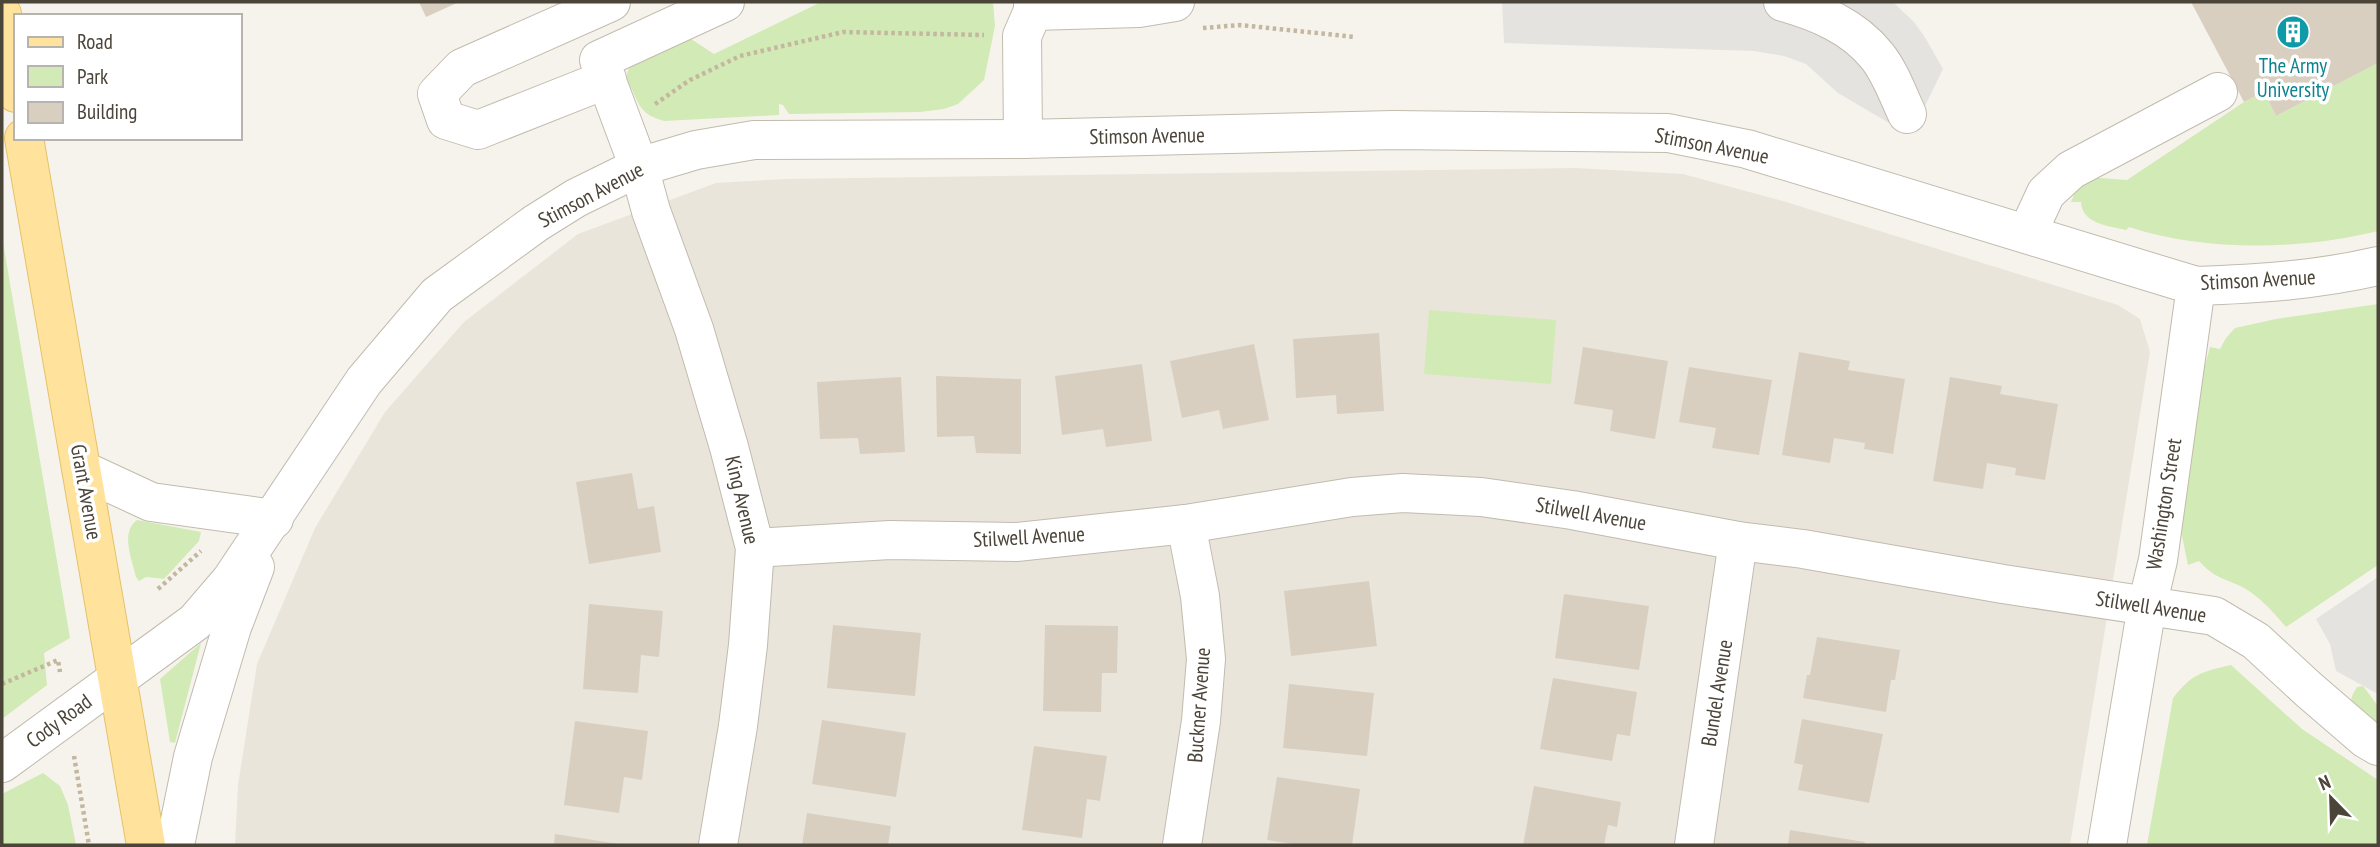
<svg xmlns="http://www.w3.org/2000/svg" width="2380" height="847" font-family="'PT Sans Narrow',sans-serif">
  <style>
    .residential { fill: #eae5da }
    .green { fill: #d2eab5 }
    .parking { fill: #e5e3e0 }
    .building { fill: #d8cfc1 }
    .lines { fill: none; stroke-linecap: round; stroke-linejoin: round }
    .minor-casing { stroke: #c2bbae; stroke-width: 40 }
    .major-casing { stroke: #e6c16a; stroke-width: 40 }
    .path { stroke: #c4b79f; stroke-width: 4.5; stroke-dasharray: 3.5 3.5; stroke-linecap: butt }
    .minor { stroke: #fff; stroke-width: 38 }
    .major { stroke: #ffe39c; stroke-width: 38 }
    .labels { text-anchor: middle; stroke-width: 7; stroke-linejoin: round; paint-order: stroke }
    .culture-label { font-size: 21px; fill: #0d838f; stroke: #fff }
    .street-label { font-size: 21px; fill: #4b4439; stroke: #fff }
  </style>
  <rect width="100%" height="100%" fill="#f6f3ec"/>
  <polygon class="residential" points="1576,168 1683,174 1783,201 2118,305 2140,319 2150,352 2070,845 235,845 238,785 257,664 315,528 385,412 464,322 578,234 716,183 786,179"/>
  <g class="green">
    <path d="M821 2H993L995 26 984 80 958 104 944 109 920 112 789 114 783 105 779 104V115L664 121C647 116 641 111 634 94 632 89 628 83 627 79 624 56 669 43 685 35L714 54Z"/>
    <path d="M2378 63V231C2302 250 2204 252 2129 227L2126 230C2109 226 2082 224 2081 202H2071L2077 187 2087 177 2127 180 2244 102 2264 92 2276 116Z"/>
    <polygon points="2,236 70,638 44,653 47,685 2,719"/>
    <path d="M2378 304V565L2286 627C2274 613 2262 599 2246 589 2226 578 2216 580 2199 561L2188 565 2180 526 2204 369 2210 347 2220 349 2226 338 2235 328 2276 319Z"/>
    <polygon points="1429,310 1556,320 1551,384 1424,374"/>
    <path d="M137 520 201 532 199 541 164 579 146 577 139 581 136 577C132 559 120 532 137 520Z"/>
    <polygon points="201,643 175,743 170,742 160,679"/>
    <path d="M2231 665 2302 729 2378 780V845H2147L2173 698C2192 674 2201 672 2231 665Z"/>
    <polygon points="2363,686 2378,706 2378,730 2350,705 2352,696 2357,687"/>
    <polygon points="43,773 60,786 68,805 76,845 2,845 2,794"/>
  </g>
  <g class="parking">
    <polygon points="1502,2 1893,2 1914,22 1926,39 1943,69 1925,106 1889,123 1838,93 1806,64 1784,56 1754,51 1504,43"/>
    <polygon points="2378,577 2378,694 2336,671 2330,644 2316,619"/>
  </g>
  <g class="building">
    <polygon points="419,2 459,2 426,17"/>
    <polygon points="2191,2 2378,2 2378,63 2276,116 2264,92 2244,102"/>
    <polygon points="1379,333 1384,411 1337,414 1336,395 1296,398 1293,339"/>
    <polygon points="1254,344 1269,420 1223,429 1219,410 1182,418 1170,361"/>
    <polygon points="1583,347 1668,361 1655,439 1610,431 1613,410 1574,404"/>
    <polygon points="1799,352 1850,361 1848,370 1905,379 1893,454 1864,449 1865,443 1834,438 1830,463 1782,455"/>
    <polygon points="1142,364 1152,441 1106,447 1103,429 1062,435 1055,376"/>
    <polygon points="1689,367 1772,380 1759,455 1712,448 1716,428 1679,422"/>
    <polygon points="936,376 1021,379 1021,454 976,453 974,436 937,437"/>
    <polygon points="901,377 905,452 860,454 858,438 820,439 817,382"/>
    <polygon points="1950,377 2002,386 2000,394 2058,404 2045,480 2015,475 2016,468 1987,463 1983,489 1933,481"/>
    <polygon points="632,473 638,509 654,506 661,552 589,564 576,482"/>
    <polygon points="1369,581 1377,646 1291,656 1284,591"/>
    <polygon points="1564,594 1649,606 1639,670 1555,658"/>
    <polygon points="589,604 663,611 659,657 641,655 638,693 583,689"/>
    <polygon points="833,625 921,633 915,696 827,688"/>
    <polygon points="1045,625 1118,626 1117,673 1102,673 1101,712 1043,711"/>
    <polygon points="1817,637 1900,650 1895,680 1891,680 1886,712 1803,698 1807,675 1810,675"/>
    <polygon points="1553,678 1637,692 1630,736 1617,734 1612,761 1540,749"/>
    <polygon points="1289,684 1374,693 1367,756 1283,748"/>
    <polygon points="1802,719 1883,734 1869,803 1798,790 1803,765 1794,763"/>
    <polygon points="822,720 906,733 896,797 812,784"/>
    <polygon points="575,721 648,731 642,780 624,777 619,813 564,805"/>
    <polygon points="1034,746 1107,756 1100,801 1087,799 1082,838 1022,830"/>
    <polygon points="1277,777 1360,789 1352,845 1300,845 1267,840"/>
    <polygon points="1534,786 1621,802 1617,827 1608,825 1604,845 1523,845"/>
    <polygon points="807,813 891,826 888,845 802,845"/>
    <polygon points="1790,830 1865,842 1864,845 1788,845"/>
    <polygon points="555,834 619,844 619,845 554,845"/>
  </g>
  <g class="lines">
    <defs>
      <g id="minor">
        <path d="M1783 2C1818 12 1853 26 1877 56 1890 72 1898 95 1907 114"/>
        <polyline points="1033,11 1139,8 1175,2"/>
        <polyline points="607,79 478,130 446,120 437,94 462,68 611,2"/>
        <polyline points="1023,139 1022,36 1033,11 1033,2"/>
        <polyline points="2027,234 2046,193 2071,170 2218,92"/>
        <polyline points="82,470 151,502 274,519"/>
        <polyline points="755,548 890,540 1016,542 1186,524 1352,497 1403,493 1481,497 1572,510 1738,541 1803,549 2003,584 2214,616 2256,641 2308,689 2366,739 2378,746"/>
        <path d="M2 763 195 622 231 580 364 381 437 295 536 223 576 198 639 167 696 150 754 140 1023 139 1393 130 1668 133 1747 149 2196 286C2257 284 2318 280 2378 266"/>
        <polyline points="175,845 193,757 232,627 255,567"/>
        <polyline points="718,845 738,726 748,645 755,548 729,447 694,329 651,211 639,167 599,60 725,2"/>
        <polyline points="1182,845 1201,721 1206,659 1200,596 1186,524"/>
        <polyline points="1694,845 1738,541"/>
        <polyline points="2107,845 2147,606 2158,560 2196,286"/>
      </g>
      <g id="major">
        <polyline points="2,14 16,93"/>
        <polyline points="24,138 146,845"/>
      </g>
    </defs>
    <use href="#minor" class="minor-casing"/>
    <use href="#major" class="major-casing"/>
    <g class="path">
      <polyline points="1203,28 1240,25 1355,37"/>
      <polyline points="655,104 690,80 740,56 843,32 984,35"/>
      <polyline points="158,589 201,551"/>
      <polyline points="2,684 58,660 60,672"/>
      <polyline points="74,756 89,845"/>
    </g>
    <use href="#minor" class="minor"/>
    <use href="#major" class="major"/>
  </g>
  <defs>
    <symbol id="building-disc" viewBox="-11 -11 22 22"><circle r="9.5" fill="#0f9aa8" stroke="#fff"/><path d="M-4-6H4V6H1V3H-1V6H-4ZM-2.5-4.3h1.7v1.8h-1.7ZM.8-4.3h1.7v1.8H.8ZM-2.5-1h1.7V.8h-1.7ZM.8-1h1.7V.8H.8Z" fill="#fff"/></symbol>
  </defs>
  <g fill-rule="evenodd">
    <use href="#building-disc" x="2274" y="13" width="38" height="38"/>
  </g>
  <g class="labels">
    <g class="culture-label">
      <text x="2293" y="73">The Army<tspan x="2293" dy="24">University</tspan></text>
    </g>
    <g class="street-label">
      <text transform="translate(1147 136) rotate(-1)" y="7">Stimson Avenue</text>
      <text transform="translate(1712 146) rotate(11)" y="7">Stimson Avenue</text>
      <text transform="translate(591 195) rotate(-28)" y="7">Stimson Avenue</text>
      <text transform="translate(2258 280) rotate(-3)" y="7">Stimson Avenue</text>
      <text transform="translate(86 492) rotate(80)" y="7">Grant Avenue</text>
      <text transform="translate(742 500) rotate(77)" y="7">King Avenue</text>
      <text transform="translate(2164 504) rotate(-81)" y="7">Washington Street</text>
      <text transform="translate(1591 514) rotate(10)" y="7">Stilwell Avenue</text>
      <text transform="translate(1029 537) rotate(-3)" y="7">Stilwell Avenue</text>
      <text transform="translate(2151 607) rotate(9)" y="7">Stilwell Avenue</text>
      <text transform="translate(1717 693) rotate(-81)" y="7">Bundel Avenue</text>
      <text transform="translate(1199 705) rotate(-86)" y="7">Buckner Avenue</text>
      <text transform="translate(59 721) rotate(-36)" y="7">Cody Road</text>
    </g>
  </g>
  <rect width="2380" height="847" fill="none" stroke="#4b4439" stroke-width="7"/>
  <rect x="14" y="14" width="228" height="126" fill="#ffffff" stroke="#b7b4b0" stroke-width="2"/>
  <rect x="28" y="37" width="35" height="10" fill="#ffe39c" stroke="#b7b4b0" stroke-width="2"/>
  <text x="77" y="49" font-size="21" fill="#4b4439">Road</text>
  <rect x="28" y="66" width="35" height="21" fill="#d2eab5" stroke="#b7b4b0" stroke-width="2"/>
  <text x="77" y="84" font-size="21" fill="#4b4439">Park</text>
  <rect x="28" y="102" width="35" height="21" fill="#d8cfc1" stroke="#b7b4b0" stroke-width="2"/>
  <text x="77" y="119" font-size="21" fill="#4b4439">Building</text>
  <g transform="translate(2331 798) rotate(337)" stroke="#ffffff" stroke-width="5" paint-order="stroke">
  <path d="M0-5L12 26L0 18L-12 26Z" fill="#4b4439"/>
  <text y="-10" font-size="19" font-weight="bold" text-anchor="middle" fill="#4b4439">N</text>
  </g>
</svg>
